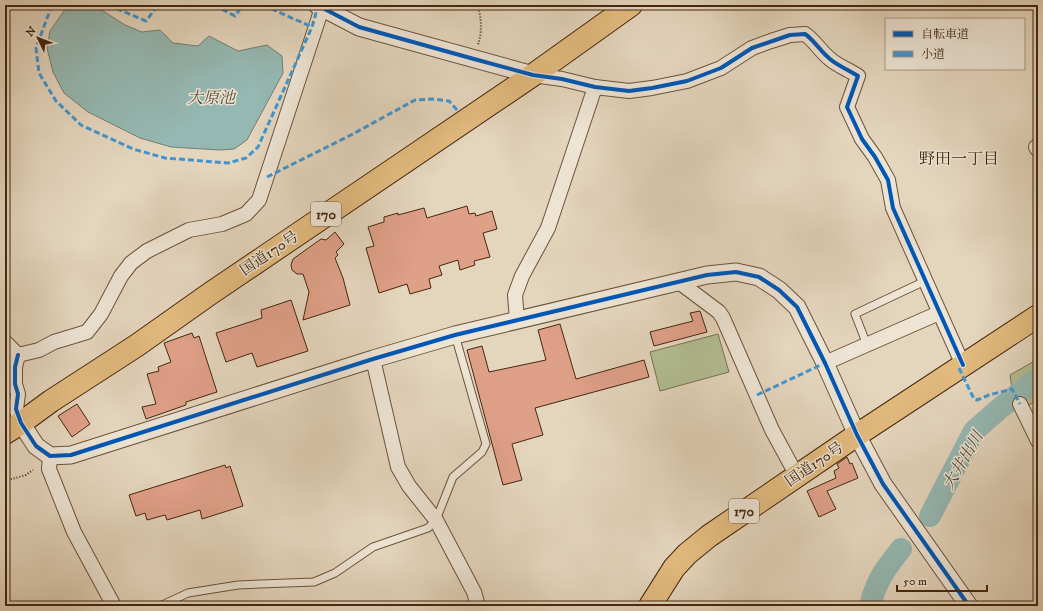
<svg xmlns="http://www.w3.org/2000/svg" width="1043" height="611" font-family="'IM FELL DW Pica','Noto Serif JP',serif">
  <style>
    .green { fill: #b2bd92; stroke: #7b7250 }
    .water { fill: #95b8b2; stroke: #757e71 }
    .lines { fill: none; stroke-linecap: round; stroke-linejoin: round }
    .river { stroke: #95b8b2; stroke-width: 22 }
    .building { fill: #dfa088; stroke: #44270f }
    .service-casing { stroke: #6c523a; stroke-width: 9 }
    .minor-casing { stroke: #6c523a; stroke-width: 16 }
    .tertiary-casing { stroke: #6c523a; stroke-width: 19 }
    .trunk-casing { stroke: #44270f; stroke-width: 24 }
    .path { stroke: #44270f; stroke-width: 2; stroke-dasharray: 1 2; stroke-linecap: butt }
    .service { stroke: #ede4d4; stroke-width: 7 }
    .minor { stroke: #ede4d4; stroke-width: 14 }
    .tertiary { stroke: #ede4d4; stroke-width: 17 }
    .trunk { stroke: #e2ba7e; stroke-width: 22 }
    .quiet { stroke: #4096d2; stroke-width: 3; stroke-dasharray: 6 3; stroke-linecap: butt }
    .cycleway-casing { stroke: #ede4d4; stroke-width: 6 }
    .cycleway { stroke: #0057b8; stroke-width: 4 }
    .labels { text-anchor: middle; stroke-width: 3; stroke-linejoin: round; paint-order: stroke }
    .shield { fill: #ede4d4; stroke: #77604a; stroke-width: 1 }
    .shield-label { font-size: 14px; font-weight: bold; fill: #44270f }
    .street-label { font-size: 15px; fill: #44270f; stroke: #ede4d4 }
    .water-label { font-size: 16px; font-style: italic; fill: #584b38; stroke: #ede4d4 }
    .neighbourhood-label { font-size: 16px; fill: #44270f; stroke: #ede4d4 }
  </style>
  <rect width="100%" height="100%" fill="#e4d5bd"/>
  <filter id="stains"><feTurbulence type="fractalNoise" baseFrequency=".005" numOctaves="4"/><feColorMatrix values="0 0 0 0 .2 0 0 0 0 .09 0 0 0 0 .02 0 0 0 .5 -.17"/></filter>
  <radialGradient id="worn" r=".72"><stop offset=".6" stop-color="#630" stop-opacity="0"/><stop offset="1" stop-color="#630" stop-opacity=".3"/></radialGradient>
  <g class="green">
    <polygon points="718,334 729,372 660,391 650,352"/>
    <polygon points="1038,359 1038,400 1027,406 1020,404 1012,389 1010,375"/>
  </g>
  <polygon class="water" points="68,5 87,5 100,9 125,25 142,32 160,30 173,43 198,46 209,36 238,51 267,45 282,56 283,73 247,140 234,149 220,150 171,147 140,138 88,112 64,93 53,72 47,48 50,31"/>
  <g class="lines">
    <g class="river">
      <polyline points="930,516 974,431 999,409 1033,382 1038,380"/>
      <path d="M870 606C876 581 885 569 901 549"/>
    </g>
  </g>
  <g class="building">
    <polygon points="467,206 469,214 475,213 476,216 492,211 497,229 483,233 490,257 474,261 475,265 460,270 458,260 439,266 442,275 429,279 431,288 410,294 407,284 379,293 366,248 374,246 368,227 384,222 384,217 398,213 398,215 424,208 427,218"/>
    <polygon points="335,232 344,244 336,252 338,255 335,258 343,278 350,305 303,320 309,292 303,274 297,274 292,270 291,265 293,259 321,239 326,240"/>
    <polygon points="291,300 308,351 257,367 252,353 226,362 216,333 262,318 261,310"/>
    <polygon points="700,311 707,332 654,346 650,332 693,321 690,313"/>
    <polygon points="560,324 576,379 644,360 649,377 535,408 543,435 512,444 522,480 503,485 467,350 482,346 489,372 546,360 538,330"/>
    <polygon points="192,333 194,338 199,336 217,392 186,402 186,405 146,419 142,407 156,404 147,374 159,371 158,367 171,362 164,343"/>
    <polygon points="77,404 90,424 72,437 58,416"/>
    <polygon points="847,457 850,464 852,463 858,478 827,491 836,509 819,517 807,491 836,478 834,471 839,468 837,464"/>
    <polygon points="225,465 226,468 230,466 243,506 202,519 200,510 167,520 165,515 147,520 145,513 136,516 129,495"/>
  </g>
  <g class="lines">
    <defs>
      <g id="service">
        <polyline points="867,345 855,314 925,281"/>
        <polyline points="160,606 188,593 238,585 314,582 335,573 373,547 428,528 436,520 453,477 482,452 486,444 455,335"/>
      </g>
      <g id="minor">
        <path d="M533 75 562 79 595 87 629 91 652 88 687 81 721 68 752 48 771 41 790 35 805 34C815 41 820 51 830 59 838 66 849 70 858 76L847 107 862 139 875 157 888 180 893 208 963 365"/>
        <polyline points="1038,146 1036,147 1038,150"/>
        <polyline points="679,282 719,312 723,318 772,430 797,476"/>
        <polyline points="517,320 515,295 522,276 548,228 595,87"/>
        <polyline points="5,342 18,355"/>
        <polyline points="18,355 39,350 54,342 87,332 101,314 121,276 131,263 147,251 189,230 222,224 246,214 259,200 322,8"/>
        <polyline points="18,355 15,367 15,384 18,394 16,409 21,423"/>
        <polyline points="373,359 398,467 409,486 436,520 474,592 478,606"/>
        <polyline points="825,363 939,313"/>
        <polyline points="1020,404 1038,441"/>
        <polyline points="50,456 49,469 74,532 114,606"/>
      </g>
      <g id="tertiary">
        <polyline points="317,5 359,27 533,75"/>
        <polyline points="21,423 36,446 50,456 71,455 373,359 455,335 707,275 736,272 759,277 779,290 797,307 825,363 857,435 883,484 969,606"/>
      </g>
      <g id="trunk">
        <polyline points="5,433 21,423 51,401 136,346 211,293 533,75 631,5"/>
        <polyline points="650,606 674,568 687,554 709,536 857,435 1038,316"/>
      </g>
    </defs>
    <use href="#service" class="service-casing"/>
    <use href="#minor" class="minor-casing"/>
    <use href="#tertiary" class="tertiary-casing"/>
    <use href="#trunk" class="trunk-casing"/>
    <g class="path">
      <path d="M477 5C482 17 482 32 478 45"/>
      <polyline points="5,481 26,475 33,470"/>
    </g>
    <use href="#service" class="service"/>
    <use href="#minor" class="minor"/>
    <use href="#tertiary" class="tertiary"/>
    <use href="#trunk" class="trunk"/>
    <g class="quiet">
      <polyline points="52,5 36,48 39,73 56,101 81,125 133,149 165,158 228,163 246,158 258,147 312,27 318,6"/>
      <polyline points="108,5 146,21 158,5"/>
      <polyline points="214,5 235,16 243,5"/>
      <polyline points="263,5 312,27"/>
      <polyline points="267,177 351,135 415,100 432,99 449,101 458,111"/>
      <polyline points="959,368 974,399 977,400 989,395 1012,389 1020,404"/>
      <polyline points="757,395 825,363"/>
    </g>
    <defs>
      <g id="cycleway">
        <path d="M317 5 359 27 474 59 533 75 562 79 595 87 629 91 652 88 687 81 721 68 752 48 790 35 805 34C815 41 820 51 830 59 838 66 849 70 858 76L847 107 862 139 875 157 888 180 893 208 963 365"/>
        <polyline points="18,355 15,367 15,384 18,394 16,409 21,423 36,446 50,456 71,455 373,359 455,335 707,275 736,272 759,277 779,290 797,307 825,363 857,435 883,484 969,606"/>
      </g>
    </defs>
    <use href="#cycleway" class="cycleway-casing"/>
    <use href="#cycleway" class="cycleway"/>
  </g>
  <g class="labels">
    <g class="shield">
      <rect x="311" y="202" width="30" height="24" rx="3"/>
      <rect x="729" y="499" width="30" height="24" rx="3"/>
    </g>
    <g class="shield-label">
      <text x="326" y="219">170</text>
      <text x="744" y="516">170</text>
    </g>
    <g class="street-label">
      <text transform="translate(269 253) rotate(-34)" y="5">国道170号</text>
      <text transform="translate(814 464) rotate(-34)" y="5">国道170号</text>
    </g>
    <g class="water-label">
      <text x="211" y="103">大原池</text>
      <text transform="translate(962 460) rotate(-60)" y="6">大井出川</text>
    </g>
    <g class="neighbourhood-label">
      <text x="959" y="164">野田一丁目</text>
    </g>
  </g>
  <rect width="1043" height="611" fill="none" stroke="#e4d5bd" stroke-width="20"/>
  <rect x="6" y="6" width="1031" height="599" fill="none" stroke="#44270f" stroke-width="2"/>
  <rect x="10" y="10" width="1023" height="591" fill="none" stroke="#44270f"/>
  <rect x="885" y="18" width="140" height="52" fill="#ede4d4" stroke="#a99885"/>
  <rect x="893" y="31" width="20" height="6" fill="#0057b8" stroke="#a99885"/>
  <text x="921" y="38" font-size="12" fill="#44270f">自転車道</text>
  <rect x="893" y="51" width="20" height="6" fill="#4096d2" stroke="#a99885"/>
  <text x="921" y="58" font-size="12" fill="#44270f">小道</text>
  <g transform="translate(38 38) rotate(313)" stroke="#ede4d4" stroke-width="3" paint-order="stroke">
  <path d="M0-3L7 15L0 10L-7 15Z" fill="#44270f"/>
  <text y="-6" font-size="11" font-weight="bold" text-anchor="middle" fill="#44270f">N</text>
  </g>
  <path d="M897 585v6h90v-6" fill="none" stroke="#44270f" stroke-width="2"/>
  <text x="903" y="585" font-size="12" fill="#44270f" stroke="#ede4d4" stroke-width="3" paint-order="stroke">50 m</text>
  <rect width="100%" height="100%" filter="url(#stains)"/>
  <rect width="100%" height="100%" fill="url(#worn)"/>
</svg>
